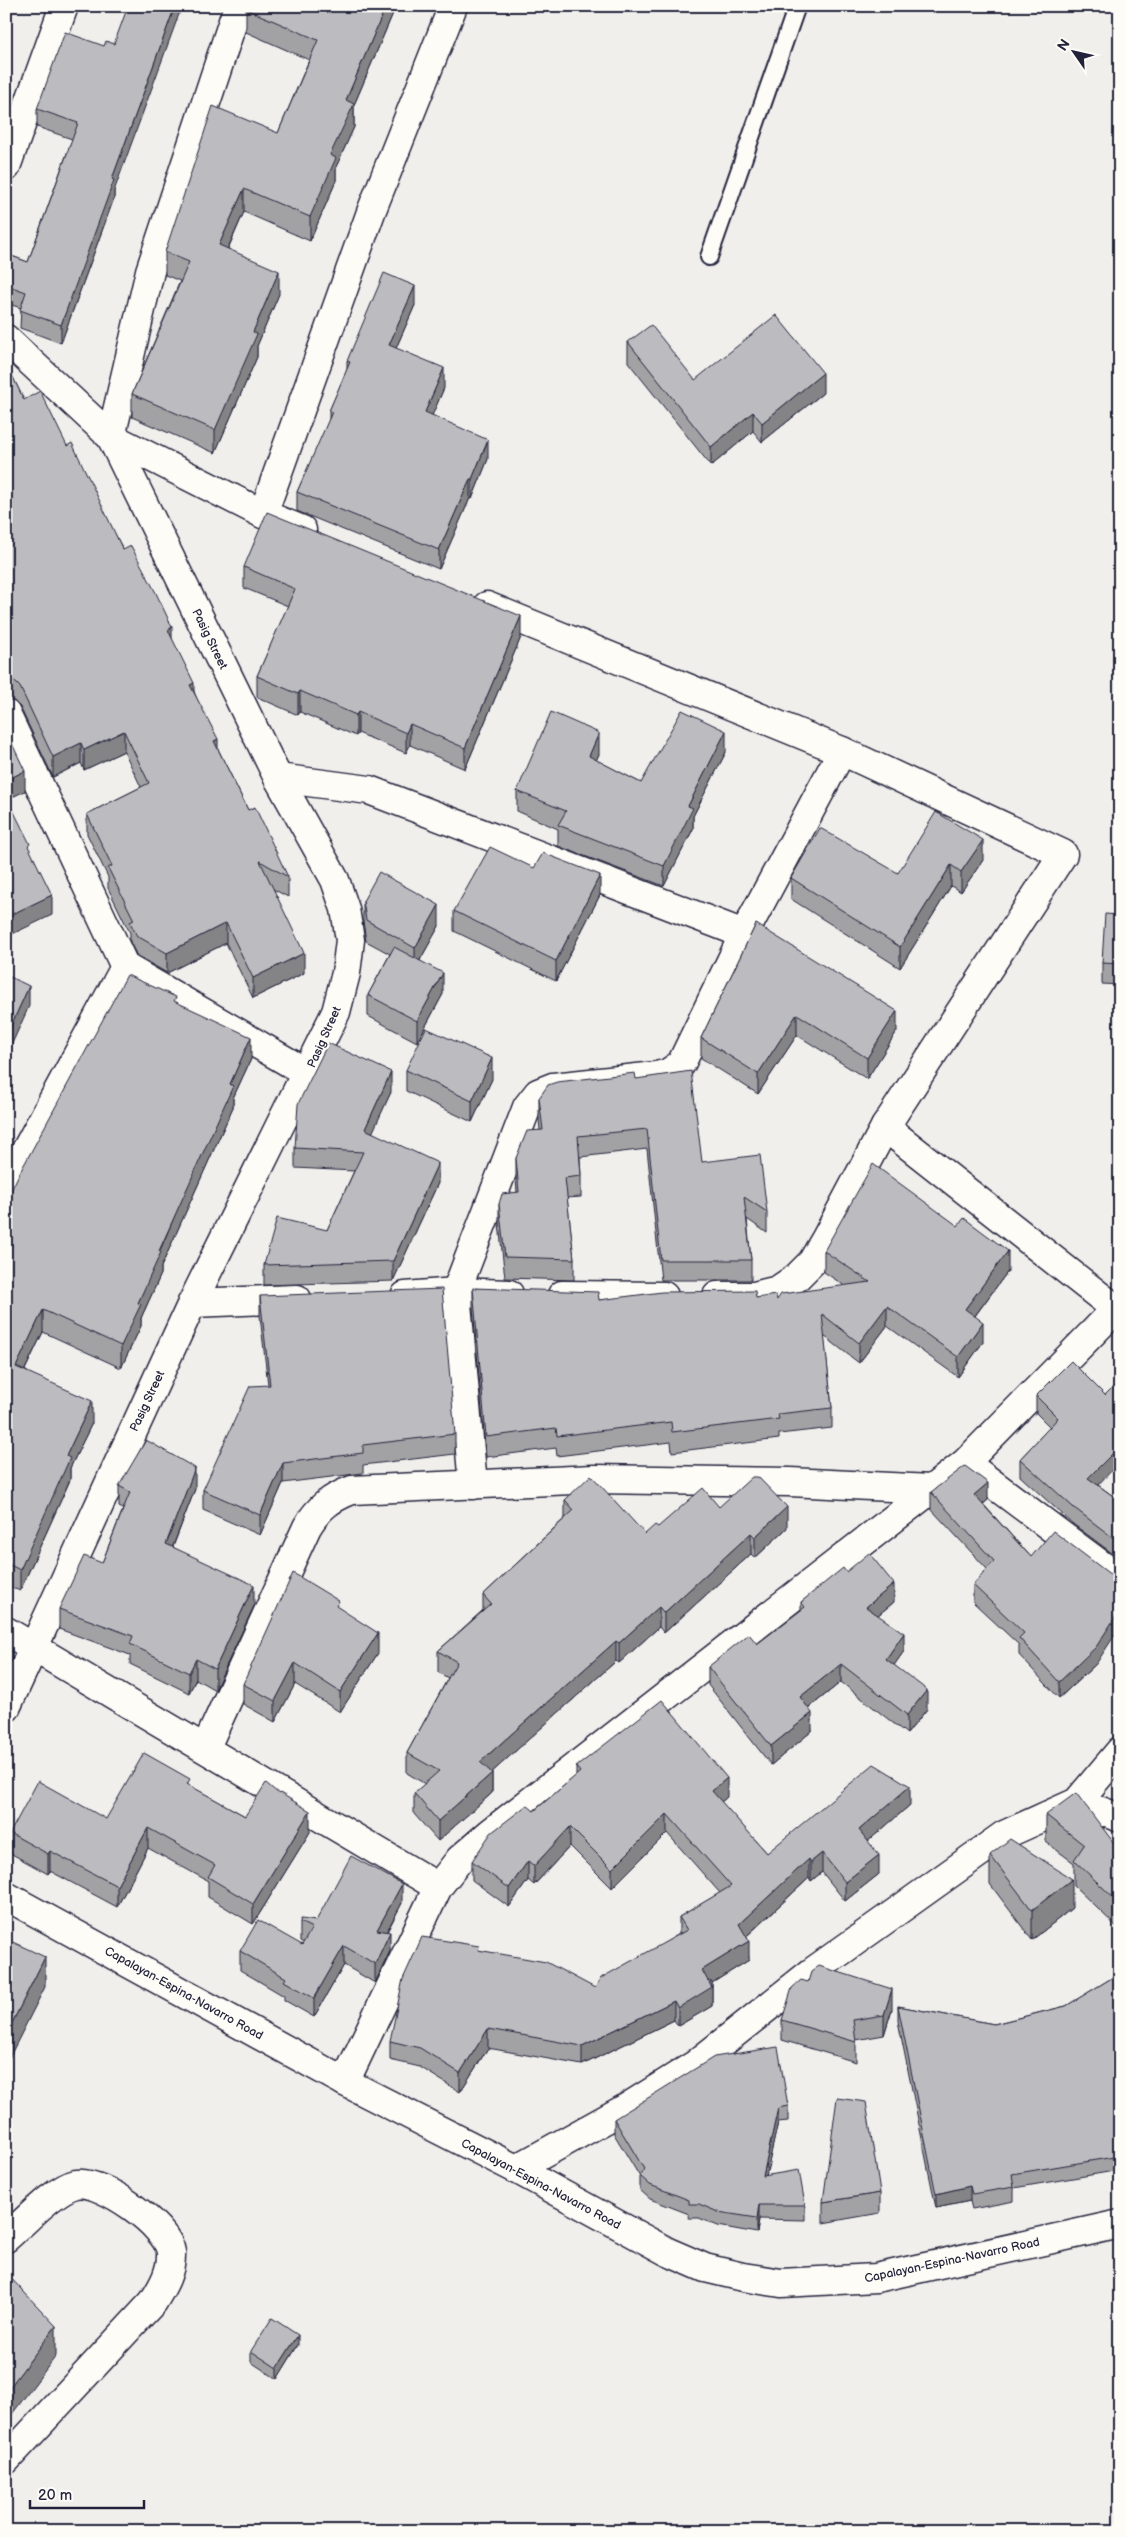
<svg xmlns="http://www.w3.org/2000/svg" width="1126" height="2537" font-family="'Balsamiq Sans',sans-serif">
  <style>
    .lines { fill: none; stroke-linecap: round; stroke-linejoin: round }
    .service-casing { stroke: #22223b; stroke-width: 20 }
    .minor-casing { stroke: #22223b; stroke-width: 31 }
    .primary-casing { stroke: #22223b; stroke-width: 31 }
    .service { stroke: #fdfcf7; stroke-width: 16 }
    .minor { stroke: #fdfcf7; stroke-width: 28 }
    .primary { stroke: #fdfcf7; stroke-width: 28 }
    .wall { fill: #a2a2a5; stroke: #22223b }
    .shaded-wall { fill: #848486; stroke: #22223b }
    .building { fill: #bcbcc0; stroke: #22223b }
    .labels { text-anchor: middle; stroke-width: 4.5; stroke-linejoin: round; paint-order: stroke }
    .street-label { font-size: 12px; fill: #22223b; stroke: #fdfcf7 }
  </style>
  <rect width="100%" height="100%" fill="#f0efec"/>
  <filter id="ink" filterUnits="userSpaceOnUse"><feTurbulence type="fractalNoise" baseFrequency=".02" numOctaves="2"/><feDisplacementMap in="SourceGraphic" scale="10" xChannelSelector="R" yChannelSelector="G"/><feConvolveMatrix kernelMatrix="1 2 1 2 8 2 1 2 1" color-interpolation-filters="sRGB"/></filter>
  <g filter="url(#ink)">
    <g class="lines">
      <defs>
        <polyline id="service" points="709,257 797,6"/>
        <g id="minor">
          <polyline points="238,6 150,271 111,437 263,514 302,530"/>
          <polyline points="6,167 64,6"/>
          <polyline points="6,339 111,437 278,778 335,880 345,909 350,940 346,973 336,1012 192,1303 6,1708"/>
          <polyline points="263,514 371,212 453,6"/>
          <polyline points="487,606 842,751 1063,854 885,1127 826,1238 812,1262 796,1278 778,1290 754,1296 717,1296"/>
          <polyline points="6,714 125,967 6,1187"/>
          <polyline points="278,778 369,790 744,934"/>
          <polyline points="125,967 307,1073"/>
          <polyline points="562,1295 664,1296"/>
          <polyline points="405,1296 456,1292 509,1294"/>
          <polyline points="192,1303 297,1299"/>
          <polyline points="965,1463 1120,1579"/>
          <polyline points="473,1485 456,1292 527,1107 538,1093 553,1087 656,1076 668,1073 681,1064 744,934 842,751"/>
          <polyline points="6,1631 438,1887"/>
          <path d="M206 1747 307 1527C319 1507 331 1498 352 1490L594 1479 790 1482 931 1489"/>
          <polyline points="1077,1802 1120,1818"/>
          <polyline points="345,2082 438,1887 460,1859 490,1833 965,1463 1116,1309 885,1127"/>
          <polyline points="516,2169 626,2108 696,2064 812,1972 1004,1835 1077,1802 1120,1751"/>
          <path d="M6 2238C24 2223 54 2189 76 2184 102 2179 168 2227 171 2252 172 2271 163 2286 153 2302L6 2460"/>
        </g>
        <polyline id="primary" points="6,1896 345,2082 516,2169 668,2252 705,2268 743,2277 781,2283 876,2278 1120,2224"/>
      </defs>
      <use href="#service" class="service-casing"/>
      <use href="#minor" class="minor-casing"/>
      <use href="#primary" class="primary-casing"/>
      <use href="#service" class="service"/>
      <use href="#minor" class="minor"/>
      <use href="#primary" class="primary"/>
    </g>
    <g class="wall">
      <polygon points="247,6 396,6 354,105 354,127 336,167 336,181 310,241 244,212 228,249 279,294 257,346 257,357 215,453 132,417 132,394 180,281 165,275 165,252 278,133 309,60 246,32 246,9"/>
      <polygon points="114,44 114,198 61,343 20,328 21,308 6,303 6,254 28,262 72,139 37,127 37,109 104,46"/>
      <polygon points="415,305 396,348 444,388 432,415 488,459 472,499 470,498 439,569 297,511 297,492 329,421 329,411 347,370 347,361"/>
      <polygon points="628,342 695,380 823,393 762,442 753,431 711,466 628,362"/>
      <polygon points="6,363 24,400 67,446 172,639 218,749 248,810 288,877 288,897 273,889 304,973 253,998 226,943 167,973 137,956 130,942 130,933 108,888 108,877 87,834 87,814 141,787 124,751 84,770 81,763 53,777 20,707 14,701 6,699"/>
      <polygon points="244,567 521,637 465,769 410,745 406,753 358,733 356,736 300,712 298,715 257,697 257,676 288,606 244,588"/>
      <polygon points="726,752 693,816 693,829 664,886 558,846 558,829 517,811 517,791 599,754 596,760 641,783"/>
      <polygon points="983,860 961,892 951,886 900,968 791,899 791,878 898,873"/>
      <polygon points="534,868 600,895 556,981 454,931 454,911"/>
      <polygon points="363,901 439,926 420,960 443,994 417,1042 368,1016 368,995 390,954 366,941 363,921"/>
      <polygon points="1120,915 1120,985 1102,984 1102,963"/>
      <polygon points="756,924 897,1031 867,1079 797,1035 758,1094 701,1058 701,1038"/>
      <polygon points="176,1002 251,1059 233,1098 233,1107 161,1267 161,1274 141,1318 141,1326 121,1368 43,1332 25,1370 92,1423 70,1468 70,1480 20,1591 6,1585 6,1201"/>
      <polygon points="406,1070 492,1079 472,1122 406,1091"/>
      <polygon points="636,1079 702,1162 767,1212 767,1233 747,1219 751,1260 751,1280 661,1280 647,1149 580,1157 581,1176 581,1197 567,1198 574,1259 574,1280 505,1278 499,1224 499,1204 517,1193 516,1179 516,1158 540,1130 539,1119 539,1098"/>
      <polygon points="391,1092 372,1132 438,1183 393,1281 264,1285 264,1265 327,1230 354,1171 295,1168 295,1148"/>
      <polygon points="824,1251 1008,1271 975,1316 983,1342 958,1377 887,1326 859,1363 824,1336 832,1408 832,1428 779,1434 779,1439 672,1452 671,1442 557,1456 556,1448 486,1457 473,1308 473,1288 599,1300 756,1298 777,1300 845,1286 824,1272"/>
      <polygon points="260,1296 455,1434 455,1454 363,1465 363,1473 283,1483 260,1535 203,1510 203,1490 268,1385 260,1316"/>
      <polygon points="1071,1361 1098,1485 1120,1501 1120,1559 1073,1524 1020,1476 1020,1459 1050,1427 1036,1413 1036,1396"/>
      <polygon points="119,1486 195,1489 173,1547 254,1606 215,1690 196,1679 189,1693 130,1664 130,1655 59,1629 59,1609 102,1563 123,1509 119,1507"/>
      <polygon points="931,1492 988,1500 983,1504 1031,1557 1111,1575 1118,1578 1096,1664 1059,1698 1019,1655 1019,1645 973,1602 973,1585 987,1569 931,1509"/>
      <polygon points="565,1500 645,1534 658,1527 719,1507 787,1528 755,1558 751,1554 664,1633 659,1627 619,1663 616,1661 492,1772 492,1793 438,1841 414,1814 414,1793 425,1784 407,1773 407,1753 448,1678 438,1672 438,1651 483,1610 483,1595 565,1518"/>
      <polygon points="846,1572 894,1602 878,1615 904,1651 894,1665 927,1709 907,1734 841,1682 809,1708 812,1731 771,1765 708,1685 708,1667 757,1644 801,1610 801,1602"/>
      <polygon points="339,1608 378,1653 340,1712 295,1684 275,1722 243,1704 243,1684"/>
      <polygon points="576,1767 727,1797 721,1802 767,1853 910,1805 868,1841 879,1874 845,1901 822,1872 811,1881 809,1878 747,1936 749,1960 712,1983 712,2006 678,2026 674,2020 582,2065 488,2048 460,2092 420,2067 390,2060 390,2041 479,1950 595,1988 679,1934 679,1917 720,1893 667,1833 612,1888 570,1846 534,1885 528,1880 509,1907 472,1880 472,1861 576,1776"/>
      <polygon points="190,1786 245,1816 310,1832 253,1924 208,1897 208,1881 148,1848 117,1907 50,1871 48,1874 10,1853 10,1833 106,1819"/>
      <polygon points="1046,1815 1120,1851 1120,1930 1074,1886 1074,1863 1046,1842"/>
      <polygon points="990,1855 1072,1908 1032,1940 990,1884"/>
      <polygon points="402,1903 387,1932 390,1951 375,1983 344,1965 314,2017 284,2000 284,1996 240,1970 240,1951 302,1945 304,1943 300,1941 300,1922 316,1921"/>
      <polygon points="1120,1973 1120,2170 1014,2188 1014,2201 972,2209 970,2201 936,2208 898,2021 898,2006 994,2024 1066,2006"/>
      <polygon points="892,2009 884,2035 856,2040 856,2062 782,2040 782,2020"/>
      <polygon points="788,2106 788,2121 778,2122 766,2175 805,2205 805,2220 759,2219 757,2233 718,2226 699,2218 689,2218 689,2214 650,2199 640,2190 640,2177 614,2134 614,2119"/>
      <polygon points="880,2193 880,2213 823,2223 823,2202"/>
      <polygon points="298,2345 277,2379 251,2362 251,2351"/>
    </g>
    <g class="shaded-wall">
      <polygon points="175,6 182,6 114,191 114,198 61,343 61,325 112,179"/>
      <polygon points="386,6 396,6 354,105 354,127 336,167 336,181 310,241 310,217 330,155 346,100"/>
      <polygon points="244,189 244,212 219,268 219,245"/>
      <polygon points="279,271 279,294 257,346 257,357 215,453 215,430 253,332"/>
      <polygon points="415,286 415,305 389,364 389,345"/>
      <polygon points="444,368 444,388 425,432 425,412"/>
      <polygon points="823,373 823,393 762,442 762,423"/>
      <polygon points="753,412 753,431 711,466 711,447"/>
      <polygon points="488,440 488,459 472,499 472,479"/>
      <polygon points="470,479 470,498 439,569 439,550"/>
      <polygon points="521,616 521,637 465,769 465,748"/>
      <polygon points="172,627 172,647 168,630"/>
      <polygon points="194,683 194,703 190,685"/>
      <polygon points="300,691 300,712 298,715 298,694"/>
      <polygon points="358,712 358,733 356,736 356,715"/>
      <polygon points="410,724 410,745 406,753 406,733"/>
      <polygon points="124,731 124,751 84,770 84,750"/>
      <polygon points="726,731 726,752 693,816 693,829 664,886 664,866 688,806"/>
      <polygon points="599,733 599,754 589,777 589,756"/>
      <polygon points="218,739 218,759 214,741"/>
      <polygon points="81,743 81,763 53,777 53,757"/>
      <polygon points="25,771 25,791 6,800 6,811 6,780"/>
      <polygon points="983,840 983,860 961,892 961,872"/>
      <polygon points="951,865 951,886 900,968 900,947"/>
      <polygon points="600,875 600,895 556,981 556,961"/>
      <polygon points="52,895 52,915 6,937 6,917"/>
      <polygon points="439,905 439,926 415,969 415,948"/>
      <polygon points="226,923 226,943 167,973 167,953"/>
      <polygon points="304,953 304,973 253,998 253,978"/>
      <polygon points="443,973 443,994 417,1042 417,1021"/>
      <polygon points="29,986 29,1006 6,1057 6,1037"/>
      <polygon points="897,1011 897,1031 867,1079 867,1058"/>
      <polygon points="797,1014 797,1035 758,1094 758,1074"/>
      <polygon points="251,1037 251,1059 233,1098 233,1107 161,1267 161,1274 141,1318 141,1326 121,1368 121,1346 138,1303 230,1084"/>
      <polygon points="492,1058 492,1079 472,1122 472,1101"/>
      <polygon points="391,1072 391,1092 365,1149 365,1129"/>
      <polygon points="438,1163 438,1183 393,1281 393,1261"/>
      <polygon points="1008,1251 1008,1271 965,1329 965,1309"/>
      <polygon points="887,1306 887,1326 859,1363 859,1343"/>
      <polygon points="43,1310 43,1332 16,1388 16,1367"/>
      <polygon points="983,1322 983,1342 958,1377 958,1357"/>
      <polygon points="92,1401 92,1423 70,1468 70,1480 20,1591 20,1570 66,1456"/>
      <polygon points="1120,1446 1120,1462 1088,1495 1088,1478"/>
      <polygon points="283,1463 283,1483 260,1535 260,1515"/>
      <polygon points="195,1468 195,1489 166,1564 166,1544"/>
      <polygon points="988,1483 988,1500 974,1512 974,1495"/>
      <polygon points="787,1507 787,1528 755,1558 755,1537"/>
      <polygon points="751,1533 751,1554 664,1633 664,1613"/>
      <polygon points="894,1584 894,1602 866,1625 866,1607"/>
      <polygon points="254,1585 254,1606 215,1690 215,1669"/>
      <polygon points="659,1607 659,1627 619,1663 619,1643"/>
      <polygon points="1120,1610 1120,1627 1096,1664 1059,1698 1059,1682"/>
      <polygon points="378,1633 378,1653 340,1712 340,1692"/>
      <polygon points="904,1633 904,1651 886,1677 886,1659"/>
      <polygon points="616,1641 616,1661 480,1783 480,1762"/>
      <polygon points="196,1659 196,1679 189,1693 189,1673"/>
      <polygon points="295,1663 295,1684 275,1722 275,1701"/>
      <polygon points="841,1664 841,1682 800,1715 800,1697"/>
      <polygon points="927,1690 927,1709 907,1734 907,1715"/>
      <polygon points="812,1713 812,1731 771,1765 771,1746"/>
      <polygon points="492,1773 492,1793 438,1841 438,1821"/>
      <polygon points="727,1778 727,1797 712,1810 712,1791"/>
      <polygon points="910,1786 910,1805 859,1849 859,1830"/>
      <polygon points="310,1811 310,1832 253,1924 253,1904"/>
      <polygon points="667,1814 667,1833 612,1888 612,1869"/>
      <polygon points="570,1827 570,1846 534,1885 534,1866"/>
      <polygon points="148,1828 148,1848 117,1907 117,1886"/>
      <polygon points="50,1851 50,1871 48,1874 48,1854"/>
      <polygon points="822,1853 822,1872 811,1881 811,1862"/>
      <polygon points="879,1855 879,1874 845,1901 845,1882"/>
      <polygon points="809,1859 809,1878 739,1943 739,1924"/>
      <polygon points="528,1861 528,1880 509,1907 509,1888"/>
      <polygon points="1072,1879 1072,1908 1032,1940 1032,1910"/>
      <polygon points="402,1884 402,1903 377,1949 377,1930"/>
      <polygon points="390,1932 390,1951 375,1983 375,1964"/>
      <polygon points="749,1941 749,1960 712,1983 712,2006 678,2026 678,2008 702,1970"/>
      <polygon points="344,1946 344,1965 314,2017 314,1998"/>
      <polygon points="45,1957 45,1987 6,2064 6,2035"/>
      <polygon points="892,1989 892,2009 884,2035 884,2015"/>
      <polygon points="674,2001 674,2020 582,2065 582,2046"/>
      <polygon points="488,2029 488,2048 460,2092 460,2073"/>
      <polygon points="778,2108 778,2122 763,2190 763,2176"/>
      <polygon points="970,2186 970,2201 936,2208 936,2194"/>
      <polygon points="759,2205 759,2219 757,2233 757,2218"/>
      <polygon points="56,2326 56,2356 6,2422 6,2392"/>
      <polygon points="298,2335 298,2345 277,2379 277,2368"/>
    </g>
    <g class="building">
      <polygon points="128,6 175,6 112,179 114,180 61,325 20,310 26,292 6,285 6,254 28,262 78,123 37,109 65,32 104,46 106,41 114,44"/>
      <polygon points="247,6 386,6 346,100 354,104 330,155 336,158 310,217 244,189 219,245 279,271 253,332 257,334 215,430 132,394 189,262 165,252 213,106 278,133 318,40 246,9"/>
      <polygon points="384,273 415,286 389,345 444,368 425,412 488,440 472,479 470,479 439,550 297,492 332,412 329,411 350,362 347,361"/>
      <polygon points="776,315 823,373 762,423 753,412 711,447 628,342 651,325 695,380"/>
      <polygon points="6,363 24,400 40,391 67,446 72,443 123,550 131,546 156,593 172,627 168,630 194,683 190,685 218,739 214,741 248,810 255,807 288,877 260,861 304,953 253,978 226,923 167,953 137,936 130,922 134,920 108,868 112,866 87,814 149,783 124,731 84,750 81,743 53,757 20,687 14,681 6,678 6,664 9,663 6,657"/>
      <polygon points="267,512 521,616 465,748 410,724 406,733 358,712 356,715 300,691 298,694 257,676 295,589 244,567"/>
      <polygon points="682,710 726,731 688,806 693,808 664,866 558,825 566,811 517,791 551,712 599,733 589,756 641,783"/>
      <polygon points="6,731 25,771 6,780"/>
      <polygon points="6,796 30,844 28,846 52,895 6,917"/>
      <polygon points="936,812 983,840 961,872 951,865 900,947 791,878 820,828 898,873"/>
      <polygon points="490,847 534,868 543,853 600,875 556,961 454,911"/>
      <polygon points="379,872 439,905 415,948 366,920 363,901"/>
      <polygon points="1105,914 1120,915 1120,964 1102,963"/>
      <polygon points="756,924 897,1011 867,1058 797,1014 758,1074 701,1038"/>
      <polygon points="394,947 443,973 417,1021 368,995"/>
      <polygon points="6,975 29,986 6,1037"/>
      <polygon points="127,975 176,997 174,1001 251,1037 230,1084 233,1086 159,1251 161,1252 138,1303 141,1304 121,1346 43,1310 16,1367 92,1401 66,1456 70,1458 20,1570 6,1563 6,1201 19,1174"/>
      <polygon points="426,1028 492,1058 472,1101 406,1070"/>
      <polygon points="328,1043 391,1072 365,1129 438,1163 393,1261 264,1265 277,1218 327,1230 363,1152 295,1148 298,1104"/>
      <polygon points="691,1071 702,1162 760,1155 767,1212 744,1197 751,1260 661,1260 647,1129 578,1136 581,1176 565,1178 574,1259 505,1257 499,1204 502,1194 519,1192 516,1158 527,1131 543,1130 539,1098 548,1085 557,1082 635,1073 636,1079"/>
      <polygon points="873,1164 958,1226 964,1218 1008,1251 965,1309 983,1322 958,1357 887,1306 859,1343 822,1314 832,1408 778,1414 779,1419 672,1432 671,1422 557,1436 556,1428 486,1437 473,1288 598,1292 599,1300 662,1292 755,1291 756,1298 776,1295 777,1300 781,1294 870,1282 824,1251"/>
      <polygon points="442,1289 455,1434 363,1445 363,1453 283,1463 260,1515 203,1490 250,1386 270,1385 260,1296"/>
      <polygon points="1071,1361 1105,1395 1120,1380 1120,1446 1088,1478 1120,1501 1120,1543 1073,1507 1020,1459 1058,1418 1036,1396"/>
      <polygon points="146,1440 195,1468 166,1544 254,1585 215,1669 196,1659 189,1673 130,1644 133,1636 59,1609 84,1556 102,1563 130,1492 119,1486"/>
      <polygon points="965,1466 988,1483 974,1495 1031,1557 1053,1531 1111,1575 1118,1578 1120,1577 1120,1610 1096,1647 1059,1682 1019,1638 1024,1633 973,1585 994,1561 931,1492"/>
      <polygon points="591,1475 645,1534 655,1525 658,1527 703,1488 719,1507 752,1477 758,1477 787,1507 755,1537 751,1533 664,1613 659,1607 619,1643 616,1641 480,1762 492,1773 438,1821 414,1793 439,1771 407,1753 457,1662 438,1651 491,1604 483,1595 574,1510 565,1500"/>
      <polygon points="869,1553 894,1584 866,1607 904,1633 886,1659 927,1690 907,1715 841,1664 800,1697 812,1713 771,1746 708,1667 749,1634 757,1644 805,1607 801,1602 843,1568 846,1572"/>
      <polygon points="293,1573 339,1601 336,1606 378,1633 340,1692 295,1663 275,1701 243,1684"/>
      <polygon points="662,1700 727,1778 712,1791 767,1853 874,1764 910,1786 859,1830 879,1855 845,1882 822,1853 811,1862 809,1859 739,1924 749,1941 702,1970 708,1981 712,1981 709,1983 712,1987 678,2008 674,2001 582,2046 488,2029 460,2073 420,2048 390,2041 403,1979 422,1937 479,1946 478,1950 546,1962 595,1988 601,1978 687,1930 679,1917 731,1886 667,1814 612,1869 570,1827 534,1866 528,1861 509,1888 472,1861 491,1833 527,1805 534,1811 580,1772 576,1767"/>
      <polygon points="144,1753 190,1779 187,1784 245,1816 266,1783 279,1794 280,1793 310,1811 253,1904 208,1877 215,1865 148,1828 117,1886 50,1851 48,1854 10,1833 38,1781 106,1819"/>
      <polygon points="1076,1793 1120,1851 1120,1904 1074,1860 1084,1845 1046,1815"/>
      <polygon points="1010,1839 1072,1879 1032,1910 990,1855"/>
      <polygon points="351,1856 402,1884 377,1930 390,1932 375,1964 344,1946 314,1998 284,1981 286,1978 240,1951 258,1920 302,1945 312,1928 300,1922 301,1919 316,1921"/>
      <polygon points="6,1939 45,1957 6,2035"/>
      <polygon points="819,1966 892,1989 884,2015 853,2020 856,2042 782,2020 792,1988 801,1980 808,1982 811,1972"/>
      <polygon points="1120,1973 1120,2156 1012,2174 1014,2187 972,2194 970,2186 936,2194 898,2006 994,2024 1066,2006"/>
      <polygon points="778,2047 788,2106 778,2108 763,2176 799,2170 805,2205 759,2205 757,2218 718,2212 699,2204 689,2204 689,2200 650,2185 640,2176 644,2169 614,2119 714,2057"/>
      <polygon points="837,2098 866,2102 880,2193 823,2202"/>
      <polygon points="6,2273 56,2326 6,2392"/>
      <polygon points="272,2318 298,2335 277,2368 251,2351"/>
    </g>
  </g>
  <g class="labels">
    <g class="street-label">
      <text transform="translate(210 639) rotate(64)" y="4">Pasig Street</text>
      <text transform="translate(324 1037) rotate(-66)" y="4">Pasig Street</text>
      <text transform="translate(147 1401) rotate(-65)" y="4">Pasig Street</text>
      <text transform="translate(184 1993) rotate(29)" y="4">Capalayan-Espina-Navarro Road</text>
      <text transform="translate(541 2184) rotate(28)" y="4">Capalayan-Espina-Navarro Road</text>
      <text transform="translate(952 2260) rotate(-12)" y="4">Capalayan-Espina-Navarro Road</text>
    </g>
  </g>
  <rect width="1126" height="2537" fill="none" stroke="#fdfcf7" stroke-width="25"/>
  <rect x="12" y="12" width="1101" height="2512" fill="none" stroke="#22223b" stroke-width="2" filter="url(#ink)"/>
  <g transform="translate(1074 52) rotate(304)" stroke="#fdfcf7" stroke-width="4" paint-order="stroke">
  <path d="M0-4L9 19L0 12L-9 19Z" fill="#22223b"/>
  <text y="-8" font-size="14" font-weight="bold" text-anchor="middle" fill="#22223b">N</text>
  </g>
  <path d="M30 2500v8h114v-8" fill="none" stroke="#22223b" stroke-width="2.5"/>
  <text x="38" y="2500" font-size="15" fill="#22223b" stroke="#fdfcf7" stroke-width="4" paint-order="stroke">20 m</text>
</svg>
